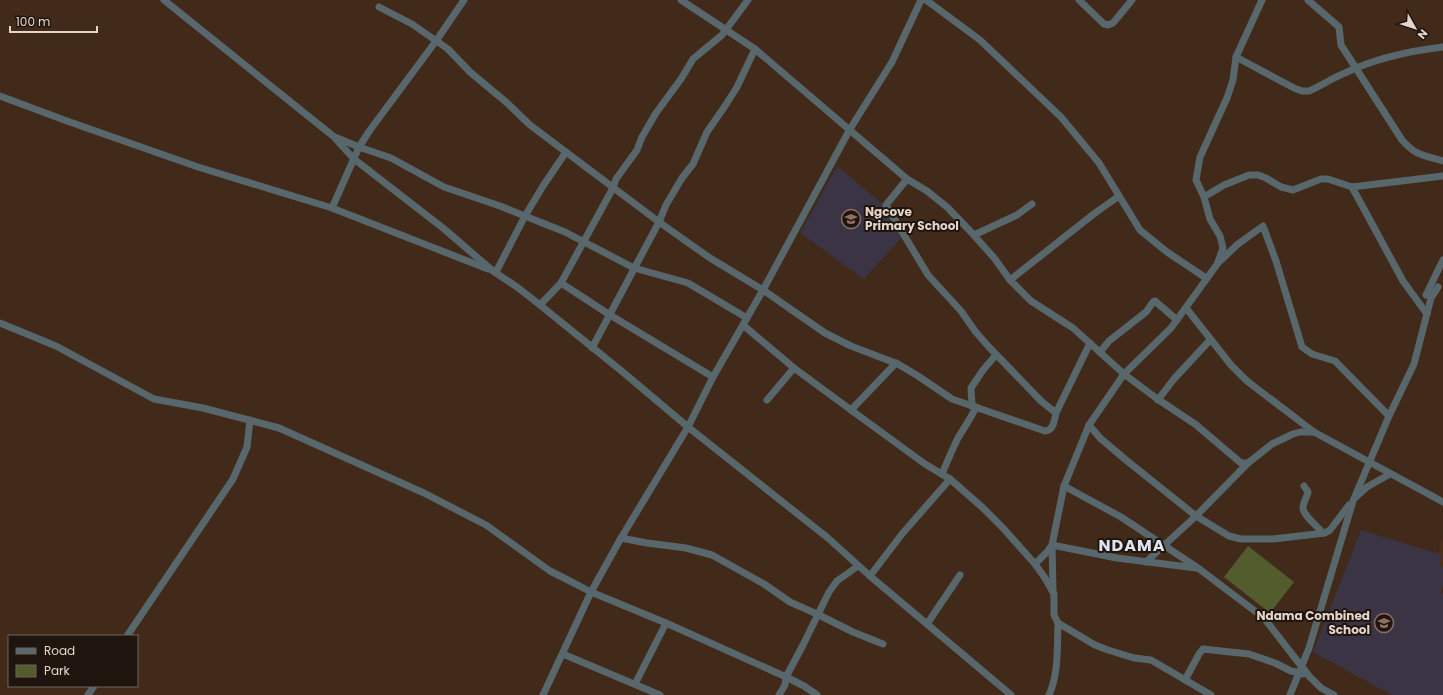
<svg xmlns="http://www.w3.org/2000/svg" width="1443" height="695" font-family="Poppins,sans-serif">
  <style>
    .built { fill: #4c2f1b }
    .education { fill: #3a3444 }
    .green { fill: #525c2d }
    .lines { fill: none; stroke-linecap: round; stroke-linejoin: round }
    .minor { stroke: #58676b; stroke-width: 7 }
    .labels { text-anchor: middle; stroke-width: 4; stroke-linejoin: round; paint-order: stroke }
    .poi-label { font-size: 12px; font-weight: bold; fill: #e4d5cb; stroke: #20150e; text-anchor: start }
    .district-label { font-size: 16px; font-weight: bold; letter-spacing: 1px; fill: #dee4f2; stroke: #20150e }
  </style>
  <rect width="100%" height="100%" fill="#412a1a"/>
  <polygon class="built" points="1443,538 1443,567 1439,566 1438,553"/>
  <g class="education">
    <polygon points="837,166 885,206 905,234 864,279 800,233"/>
    <polygon points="1361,530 1443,555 1439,565 1443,567 1443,585 1441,593 1443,594 1443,695 1392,695 1313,652"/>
  </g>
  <polygon class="green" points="1248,546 1294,582 1270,613 1224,577"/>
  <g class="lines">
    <g class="minor">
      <polyline points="164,0 333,136 354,159 443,228 493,271 517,287 540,305 624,373 688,427 828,538 870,576 1011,695"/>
      <polyline points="681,0 755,49 907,179 927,191 947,207 971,232 995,259 1010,280 1031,301 1073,328 1124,374 1156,398 1195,424 1241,463 1248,463 1272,444 1293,434 1300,432 1314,432"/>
      <polyline points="926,0 980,40 1061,117 1099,163 1140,230 1167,252 1206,278"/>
      <polyline points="1079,0 1104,24 1108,25 1113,23 1132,0"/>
      <path d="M1308 0 1339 27 1341 45 1402 140C1416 156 1423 155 1443 161"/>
      <path d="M379 7 412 24 448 49 470 72 506 102 530 125 659 222 710 258 763 290 825 333 851 346 898 364 918 376 952 399 1045 431C1054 430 1054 421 1056 413L1090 343"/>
      <path d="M1236 57 1294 88 1302 91H1309C1321 86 1332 78 1345 73 1376 58 1409 51 1443 47"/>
      <polyline points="0,96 67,121 198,167 332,208 488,269"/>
      <polyline points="335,137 359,147 391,158 444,187 500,206 565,232 634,268 688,283 747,318"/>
      <polyline points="907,179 886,205 928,275 961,311 975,331 988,346 1041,401 1056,413"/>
      <polyline points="1352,187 1403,281 1427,314"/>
      <polyline points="1204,197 1224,185 1249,175 1258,175 1266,178 1281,187 1293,190 1321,179 1328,179 1352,187 1443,176"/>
      <polyline points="332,208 359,147 370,130 436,41 464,0"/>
      <polyline points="974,235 1017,215 1032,204"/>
      <polyline points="1218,262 1223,248 1220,236 1210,219 1204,197 1196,180 1200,157 1227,98 1233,80 1236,57 1262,0"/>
      <polyline points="496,272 525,216 543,186 566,152"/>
      <polyline points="1010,280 1095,213 1119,196"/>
      <polyline points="561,283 610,315 713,377"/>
      <polyline points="1426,295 1443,260"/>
      <polyline points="540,305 561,283 613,188 616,179 637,150 642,137 656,113 681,79 693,59 722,35 748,0"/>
      <polyline points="1186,308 1231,365 1247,381 1314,432 1443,502"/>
      <polyline points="0,323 56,346 154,399 203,408 279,428 424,493 486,525 550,571 564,578 591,592 666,623"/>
      <polyline points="743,325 794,368 851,410 925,464 950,479 983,508 1003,528 1035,564 1045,578 1054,594 1054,615 1058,623 1095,645 1108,650 1134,658 1151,660 1211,695"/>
      <polyline points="592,348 659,222 666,205 682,178 693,164 707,132 725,106 737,87 755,49"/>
      <polyline points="1100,352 1109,341 1146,312 1153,302 1155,301 1177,320"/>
      <polyline points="767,400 794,368"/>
      <polyline points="1158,400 1173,380 1210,340"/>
      <polyline points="972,406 971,388 983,370 996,355"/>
      <polyline points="851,410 896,363"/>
      <polyline points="1089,425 1100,438 1126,460 1196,516 1229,536 1241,539 1273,539 1325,533 1330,530 1349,505"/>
      <path d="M942 474C947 462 952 450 958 438 964 428 971 418 976 407"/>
      <polyline points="1064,486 1121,517 1198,568 1264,618 1309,676 1321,688 1334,695"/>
      <path d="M1304 486 1308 492C1307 497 1303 503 1303 508 1303 515 1318 527 1323 533"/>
      <polyline points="1356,497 1367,487 1390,474"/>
      <polyline points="621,538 647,543 686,548 712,555 764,584 790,602 817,614 853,632 883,644"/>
      <polyline points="1146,562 1196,516 1248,463"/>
      <polyline points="1035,564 1048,551 1052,545 1064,486 1089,425 1124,374 1171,328 1218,263 1238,244 1263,226 1276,261 1302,347 1312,354 1335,361 1389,416"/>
      <polyline points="870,576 902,534 950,479"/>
      <polyline points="1053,591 1052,545 1117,558 1196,568"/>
      <polyline points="927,624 960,575"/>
      <polyline points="127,636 233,479 247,447 250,420"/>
      <polyline points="563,654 660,695"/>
      <polyline points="1185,680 1199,654 1203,649 1249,654 1275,663 1291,671 1303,674"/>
      <polyline points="635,684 666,623 784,676 804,686 817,695"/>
      <polyline points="88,695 94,686"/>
      <polyline points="543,695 591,592 621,538 688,427 713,377 763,290 850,129 892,62 921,0"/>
      <polyline points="779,695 785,685 786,677 803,645 829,592 837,581 858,566"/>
      <path d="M1049 695C1059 673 1057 647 1058 623"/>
      <polyline points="1290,695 1309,648 1353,501 1389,416 1414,364 1431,298 1438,287"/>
    </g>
  </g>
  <defs>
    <symbol id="school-ring" viewBox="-11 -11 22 22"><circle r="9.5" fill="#20150e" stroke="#8d6e63" stroke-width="1.5"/><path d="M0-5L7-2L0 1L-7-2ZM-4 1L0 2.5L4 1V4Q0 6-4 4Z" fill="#8d6e63"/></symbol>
  </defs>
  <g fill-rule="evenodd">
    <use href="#school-ring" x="840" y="208" width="22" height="22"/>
    <use href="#school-ring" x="1373" y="612" width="22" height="22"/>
  </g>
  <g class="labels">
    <g class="poi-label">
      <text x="865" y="216">Ngcove<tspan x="865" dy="14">Primary School</tspan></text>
      <text x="1370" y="620" text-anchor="end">Ndama Combined<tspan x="1370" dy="14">School</tspan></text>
    </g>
    <g class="district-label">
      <text x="1132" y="551">NDAMA</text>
    </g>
  </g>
  <rect x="8" y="635" width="130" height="52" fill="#20150e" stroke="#6e625a"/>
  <rect x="16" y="648" width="20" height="6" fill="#58676b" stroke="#6e625a"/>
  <text x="44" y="655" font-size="12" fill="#e4d5cb">Road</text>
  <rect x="16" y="665" width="20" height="12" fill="#525c2d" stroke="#6e625a"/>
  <text x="44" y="675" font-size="12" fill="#e4d5cb">Park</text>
  <g transform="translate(1415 28) rotate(129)" stroke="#20150e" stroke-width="3" paint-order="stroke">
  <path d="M0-3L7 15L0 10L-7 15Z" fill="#e4d5cb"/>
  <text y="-6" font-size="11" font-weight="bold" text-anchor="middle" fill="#e4d5cb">N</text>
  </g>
  <path d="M10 26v6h87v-6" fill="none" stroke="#e4d5cb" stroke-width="2"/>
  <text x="16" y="26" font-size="12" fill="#e4d5cb" stroke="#20150e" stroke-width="3" paint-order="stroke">100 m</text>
</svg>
